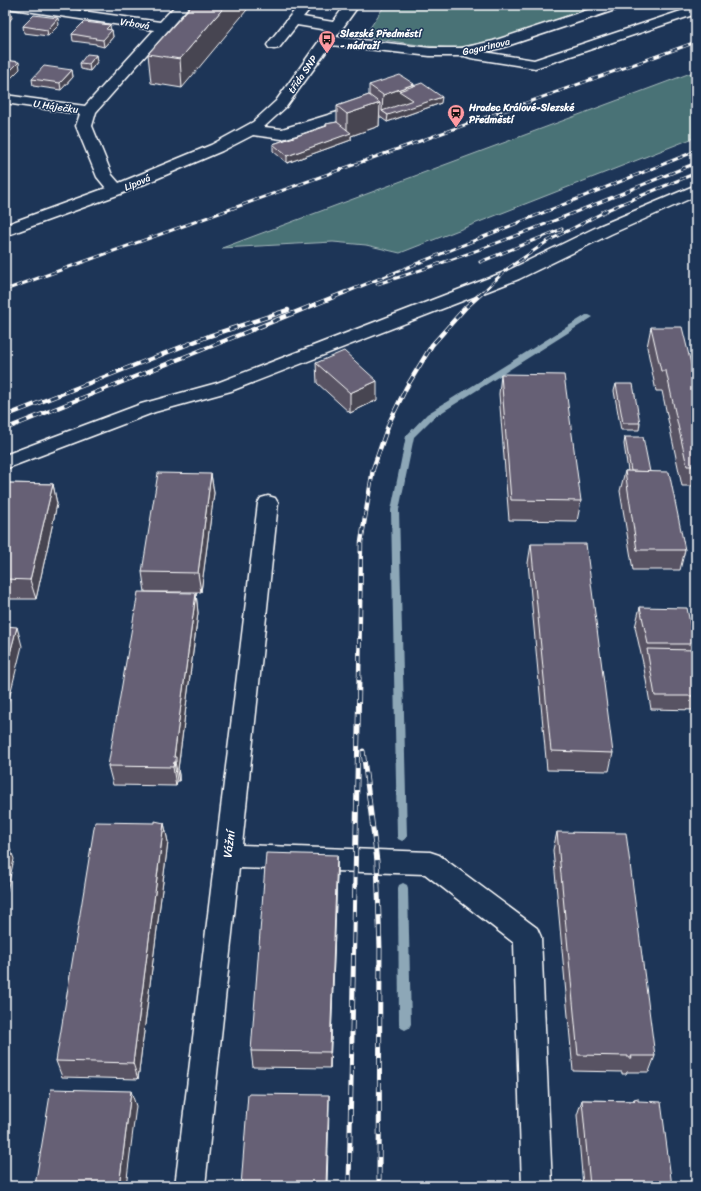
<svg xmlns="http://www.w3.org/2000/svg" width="701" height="1191" font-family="Sriracha,sans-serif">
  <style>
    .green { fill: #4a7276; stroke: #a4b8ba }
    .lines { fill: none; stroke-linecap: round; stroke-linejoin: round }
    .stream { fill: #8da7b7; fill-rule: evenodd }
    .minor-casing { stroke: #fff; stroke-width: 3 }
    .minor { fill: #1d3557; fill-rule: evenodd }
    .rail-far2-casing { stroke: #fff; stroke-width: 3 }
    .rail-far1-casing { stroke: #fff; stroke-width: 4.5 }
    .rail-casing { stroke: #fff; stroke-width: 5 }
    .rail-far2 { stroke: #1d3557; stroke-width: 2; stroke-dasharray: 6; stroke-linecap: butt }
    .rail-far1 { stroke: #1d3557; stroke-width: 3; stroke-dasharray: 8; stroke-linecap: butt }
    .rail { stroke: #1d3557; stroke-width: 3.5; stroke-dasharray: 11; stroke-linecap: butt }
    .wall { fill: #585364; stroke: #fff }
    .shaded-wall { fill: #474451; stroke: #fff }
    .building { fill: #666174; stroke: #fff }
    .labels { text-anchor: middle; stroke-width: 3; stroke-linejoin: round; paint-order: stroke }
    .far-street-label { font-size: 10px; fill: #fff; stroke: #1d3557 }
    .far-poi-label { font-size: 10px; font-weight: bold; fill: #fff; stroke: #1d3557; text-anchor: start }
    .street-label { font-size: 12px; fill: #fff; stroke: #1d3557 }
  </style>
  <rect width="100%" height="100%" fill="#1d3557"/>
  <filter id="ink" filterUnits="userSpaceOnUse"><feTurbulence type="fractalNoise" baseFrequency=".025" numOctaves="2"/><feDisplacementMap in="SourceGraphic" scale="8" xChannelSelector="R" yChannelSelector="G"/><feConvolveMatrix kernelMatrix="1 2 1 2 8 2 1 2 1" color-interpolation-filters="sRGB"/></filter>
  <g filter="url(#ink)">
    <g class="green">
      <polygon points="385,5 600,5 489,42 454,48 426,46 364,37"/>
      <polygon points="696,71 696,137 400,253 366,245 333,242 222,248"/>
    </g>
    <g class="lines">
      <g class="stream">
        <polygon points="586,315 589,315 593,317 433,418 414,437 399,510 407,836 406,839 402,841 398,839 397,836 391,510 406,436 427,414"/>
        <polygon points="403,883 407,885 408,888 411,1024 409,1028 405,1030 401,1028 399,1024 398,888 399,885"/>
      </g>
      <defs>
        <g id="minor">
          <polygon points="6,5 40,5 160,22 176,5 190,5 96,112 92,126 112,175 119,183 211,145 253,122 276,101 327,30 297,25 279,48 274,49 269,48 267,45 269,42 299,5 313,5 303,17 333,22 345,5 359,5 336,37 430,48 462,48 493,41 603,5 623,5 621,8 501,48 484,52 534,60 696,6 696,14 535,68 471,58 465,56 430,56 331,45 286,107 264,127 282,129 351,108 356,109 358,112 356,115 300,134 282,139 253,135 222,151 123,193 5,236 5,225 106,188 97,177 76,126 80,114 5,103 5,95 85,106 154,30 13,9 8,8"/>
          <polygon points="696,185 696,196 611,234 519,279 231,391 155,412 5,469 5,455 141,404 217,383 507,271 599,226"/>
          <polygon points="268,496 275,498 278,503 242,845 430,852 439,855 537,928 541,937 552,1186 522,1186 514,943 425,874 239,868 205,1186 175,1186 258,503 261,498"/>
        </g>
      </defs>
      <use href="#minor" class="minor-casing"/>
      <use href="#minor" class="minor"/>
      <defs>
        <g id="rail-far2">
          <polyline points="602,212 696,173"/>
          <polyline points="480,262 562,229"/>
          <path d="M377 284C486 251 590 206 696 163"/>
          <polyline points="5,290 696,42"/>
          <polyline points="344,293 696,151"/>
          <polyline points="482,293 507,269 548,241 608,210"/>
        </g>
        <g id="rail-far1">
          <polyline points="5,416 209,336 288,310"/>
          <polyline points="5,429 346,292"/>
          <polyline points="359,679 361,542 373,469 389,423 406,388 432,345 466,307 483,292"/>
        </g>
        <g id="rail">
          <polyline points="363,751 377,861 380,949 379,1186"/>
          <polyline points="349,1186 359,678"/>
        </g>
      </defs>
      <use href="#rail-far2" class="rail-far2-casing"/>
      <use href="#rail-far1" class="rail-far1-casing"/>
      <use href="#rail" class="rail-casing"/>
      <use href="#rail-far2" class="rail-far2"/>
      <use href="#rail-far1" class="rail-far1"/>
      <use href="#rail" class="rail"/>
    </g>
    <g class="wall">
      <polygon points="192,5 182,88 151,83 148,54"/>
      <polygon points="59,25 48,36 24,33 23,26"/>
      <polygon points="111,30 112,30 113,37 104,47 96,45 96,44 73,41 72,34"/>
      <polygon points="96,55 97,62 90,71 81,69 80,63"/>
      <polygon points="5,60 20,69 7,82 5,82"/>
      <polygon points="72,70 73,77 61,90 33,86 32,79"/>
      <polygon points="369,85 414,86 441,103 387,122 379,116 379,126 351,136 351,140 287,163 273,151 273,144 326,126 326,124 337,122 337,106 369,95"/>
      <polygon points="651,327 696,384 696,486 682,486 662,391 656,391 647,347"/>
      <polygon points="316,363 377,400 350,413 317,383"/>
      <polygon points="501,374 581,501 577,521 509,520 499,394"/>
      <polygon points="616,384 640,423 639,430 621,430 614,391"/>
      <polygon points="625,437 650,472 685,550 680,570 633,570 620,491 625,471 628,471 624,444"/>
      <polygon points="211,474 214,493 201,592 145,592 142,572"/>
      <polygon points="5,483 53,484 57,504 36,599 5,599"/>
      <polygon points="531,544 613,753 609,771 547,770 528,563"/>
      <polygon points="196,593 198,613 178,769 179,775 179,781 177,781 176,786 113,785 108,766"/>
      <polygon points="640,607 694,644 693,650 696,650 696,710 651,709 643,663 635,627"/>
      <polygon points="164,823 168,842 138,1079 62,1077 56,1061"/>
      <polygon points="557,832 655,1056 649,1072 627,1072 626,1074 622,1074 622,1072 573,1071 553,850"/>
      <polygon points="337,855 337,873 330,1068 253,1067 251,1051"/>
      <polygon points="634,1099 672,1186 583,1186 577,1115 582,1100 633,1101"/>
    </g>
    <g class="shaded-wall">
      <polygon points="226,5 251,5 182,88 180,59"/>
      <polygon points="11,12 12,18 7,24 7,28 5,30 5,18"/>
      <polygon points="58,18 59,25 48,36 47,30"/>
      <polygon points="110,25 111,31 112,30 113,37 104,47 103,40 106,29"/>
      <polygon points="96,55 97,62 90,71 89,64"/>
      <polygon points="19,62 20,69 7,82 6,75"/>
      <polygon points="72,70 73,77 61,90 60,83"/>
      <polygon points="414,84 413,106 442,97 441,103 387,122 388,115 382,111 383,95"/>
      <polygon points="380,103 379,126 351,136 351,140 287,163 287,156 347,134 347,114"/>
      <polygon points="5,115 10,137 5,143"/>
      <polygon points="377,381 377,400 350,413 350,393"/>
      <polygon points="211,474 214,493 201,592 198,573"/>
      <polygon points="53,484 57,504 36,599 30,580"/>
      <polygon points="196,593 198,613 178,769 179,775 179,781 174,757"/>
      <polygon points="17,627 22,646 5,715 5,672"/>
      <polygon points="174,762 177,781 176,786 173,767"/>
      <polygon points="164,823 168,842 138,1079 133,1063"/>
      <polygon points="7,840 14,859 5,900 5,851"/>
      <polygon points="337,855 337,873 330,1068 330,1052"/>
      <polygon points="131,1091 136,1106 126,1186 119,1186"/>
      <polygon points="329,1095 329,1110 327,1186 326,1186"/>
    </g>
    <g class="building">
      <polygon points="192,5 226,5 180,59 148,54"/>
      <polygon points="5,11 11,12 5,18"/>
      <polygon points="34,15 58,18 47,30 23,26"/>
      <polygon points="84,22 110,25 106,29 112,30 103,40 95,39 96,38 72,34"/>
      <polygon points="87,54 96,55 89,64 80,63"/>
      <polygon points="5,60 19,62 6,75 5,75"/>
      <polygon points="44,66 72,70 60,83 32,79"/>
      <polygon points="400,75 414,84 383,95 369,85"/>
      <polygon points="422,83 442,97 388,115 382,111 413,100 399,91"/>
      <polygon points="369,95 380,103 347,114 337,106"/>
      <polygon points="337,122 351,133 287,156 273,144 327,126 326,124"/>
      <polygon points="651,327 682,327 696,384 696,466 687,466 666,371 661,371"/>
      <polygon points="344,351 377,381 350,393 316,363"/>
      <polygon points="501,374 564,375 581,501 511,500"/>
      <polygon points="616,384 633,384 640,423 623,423"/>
      <polygon points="625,437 643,437 650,472 631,471"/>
      <polygon points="625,471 669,472 685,550 637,550"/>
      <polygon points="158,473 211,474 198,573 142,572"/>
      <polygon points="5,483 53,484 30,580 5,579"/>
      <polygon points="531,544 586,544 613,753 551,751"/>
      <polygon points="138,592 196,593 174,757 176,757 176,762 174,762 173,767 108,766"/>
      <polygon points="640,607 687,608 694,644 648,644"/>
      <polygon points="5,626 17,627 5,672"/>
      <polygon points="647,649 696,650 696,696 655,696"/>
      <polygon points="155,821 164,823 133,1063 56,1061 95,822 155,823"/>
      <polygon points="557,832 626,833 655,1056 631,1056 632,1058 628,1058 628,1056 578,1055"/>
      <polygon points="5,840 7,840 5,851"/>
      <polygon points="266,853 337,855 330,1052 251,1051"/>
      <polygon points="51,1089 131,1091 119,1186 35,1186"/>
      <polygon points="248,1094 329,1095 326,1186 241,1186"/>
      <polygon points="638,1098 638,1101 661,1102 672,1186 590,1186 582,1100 635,1101 634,1099"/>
    </g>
  </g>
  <defs>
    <symbol id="bus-pin" viewBox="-11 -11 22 30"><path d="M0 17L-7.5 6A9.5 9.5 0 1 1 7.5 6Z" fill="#ff9aa2" stroke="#1d3557"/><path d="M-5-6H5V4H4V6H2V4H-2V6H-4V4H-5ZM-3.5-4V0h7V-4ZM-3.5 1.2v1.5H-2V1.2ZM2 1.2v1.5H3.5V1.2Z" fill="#111"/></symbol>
    <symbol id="station-pin" viewBox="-11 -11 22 30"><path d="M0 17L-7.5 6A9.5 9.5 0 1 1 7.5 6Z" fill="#ff9aa2" stroke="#1d3557"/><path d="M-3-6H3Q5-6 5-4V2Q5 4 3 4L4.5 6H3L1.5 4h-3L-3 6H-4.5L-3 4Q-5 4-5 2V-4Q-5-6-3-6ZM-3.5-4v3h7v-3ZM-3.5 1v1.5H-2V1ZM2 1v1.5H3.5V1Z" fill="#111"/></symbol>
  </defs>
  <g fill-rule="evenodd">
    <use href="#bus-pin" x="317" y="29" width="20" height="27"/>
    <use href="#station-pin" x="446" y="103" width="20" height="27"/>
  </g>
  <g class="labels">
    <g class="far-street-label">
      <text transform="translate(135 23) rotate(9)" y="4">Vrbová</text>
      <text transform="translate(486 46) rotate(-13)" y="4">Gagarinova</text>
      <text transform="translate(302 74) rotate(-55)" y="4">třída SNP</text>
      <text transform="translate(56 106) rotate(8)" y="4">U Háječku</text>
      <text transform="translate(137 182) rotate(-23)" y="4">Lipová</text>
    </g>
    <g class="far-poi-label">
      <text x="340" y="37">Slezské Předměstí<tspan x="340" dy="12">- nádraží</tspan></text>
      <text x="469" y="111">Hradec Králové-Slezské<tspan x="469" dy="12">Předměstí</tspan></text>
    </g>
    <g class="street-label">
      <text transform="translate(229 844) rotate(-83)" y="4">Vážní</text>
    </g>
  </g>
  <rect width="701" height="1191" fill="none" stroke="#1d3557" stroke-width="20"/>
  <rect x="10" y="10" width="681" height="1171" fill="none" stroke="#fff" stroke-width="1.5" filter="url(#ink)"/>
</svg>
